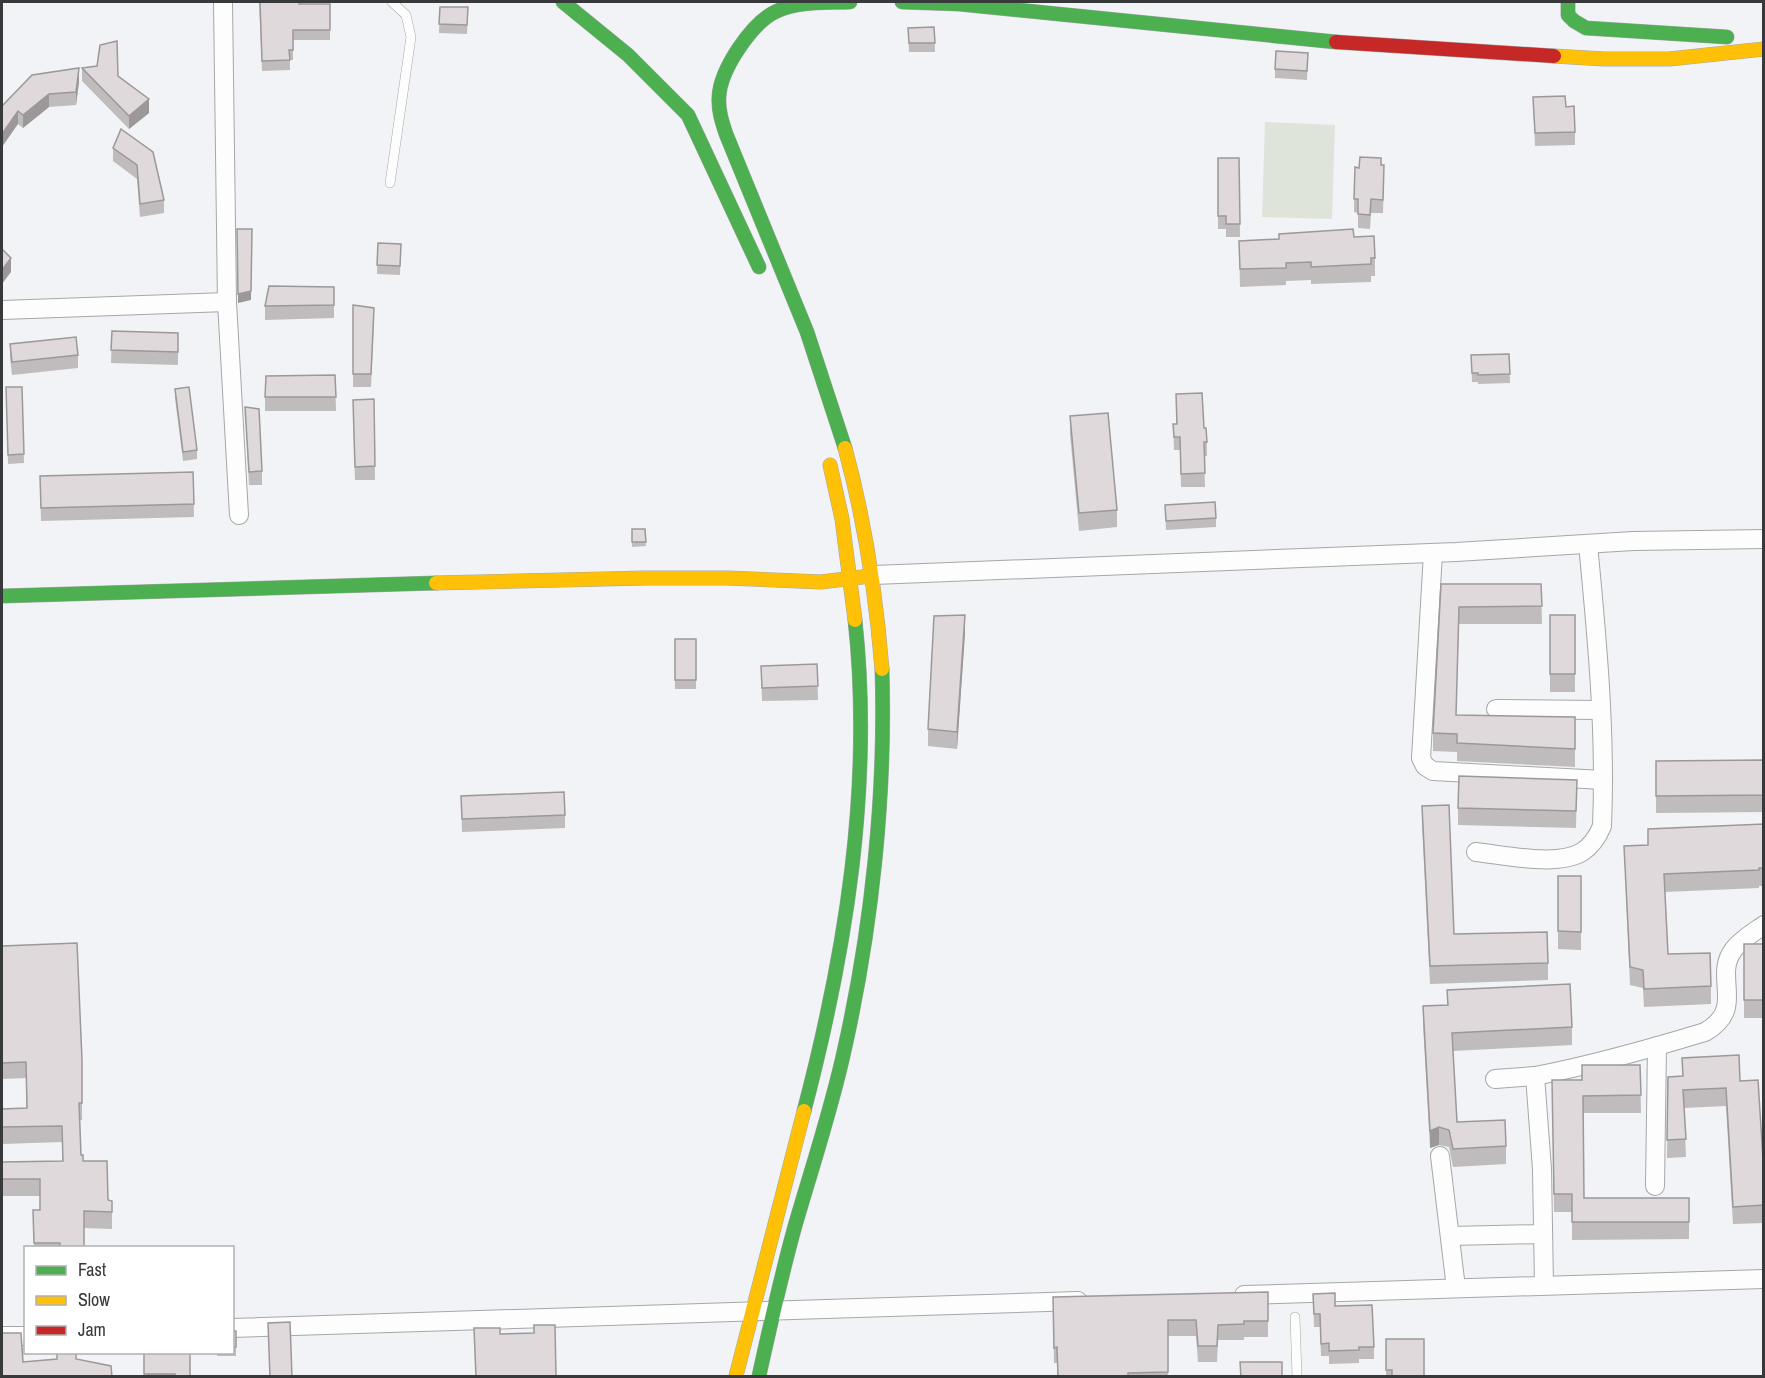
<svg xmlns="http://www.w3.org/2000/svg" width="1765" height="1378" font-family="'Archivo Narrow',sans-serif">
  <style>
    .green { fill: #dee4d9 }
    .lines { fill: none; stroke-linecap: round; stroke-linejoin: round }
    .lane-casing { stroke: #a5a7a8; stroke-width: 10 }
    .street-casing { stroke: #a5a7a8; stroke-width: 20 }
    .fast-casing { stroke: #a5a7a8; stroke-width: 15 }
    .slow-casing { stroke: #a5a7a8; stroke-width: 15 }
    .jam-casing { stroke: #a5a7a8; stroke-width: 15 }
    .lane { stroke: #fdfdfe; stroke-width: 9 }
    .street { stroke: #fdfdfe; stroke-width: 18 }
    .fast { stroke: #4caf50; stroke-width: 14 }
    .slow { stroke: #ffc107; stroke-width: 14 }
    .jam { stroke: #c62828; stroke-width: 14 }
    .wall { fill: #c0bbbd }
    .shaded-wall { fill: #9c989a }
    .building { fill: #dfd9dc; stroke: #9c989a; stroke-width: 1.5 }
  </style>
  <rect width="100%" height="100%" fill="#f1f3f6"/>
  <polygon class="green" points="1265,122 1335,125 1332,219 1262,217"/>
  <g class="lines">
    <defs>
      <g id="lane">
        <polyline points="390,183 411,37 406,15 392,2"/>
        <polyline points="1295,1317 1297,1376"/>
      </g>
      <g id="street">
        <polyline points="223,2 227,302 239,515"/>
        <polyline points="2,310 227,302"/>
        <polyline points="1433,553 1421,758 1425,766 1433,771 1603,780"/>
        <polyline points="874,575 1456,552 1633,541 1764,539"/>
        <polyline points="1496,709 1601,710"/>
        <path d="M1476 852C1505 855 1557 867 1582 852 1591 846 1598 836 1602 826 1606 732 1597 638 1588 544"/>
        <polyline points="1495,1079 1535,1076"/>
        <polyline points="1440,1156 1456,1288"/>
        <polyline points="1655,1186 1657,1046"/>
        <polyline points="1450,1236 1542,1234"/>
        <path d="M1544 1285 1542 1169 1535 1076C1593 1065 1649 1049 1705 1032 1747 1008 1712 977 1734 949 1742 939 1754 932 1764 925"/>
        <polyline points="1244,1295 1764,1279"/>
        <polyline points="232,1328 1078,1301"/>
        <polyline points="2,1336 26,1336"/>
      </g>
      <g id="fast">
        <polyline points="563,2 628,55 688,115 759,267"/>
        <polyline points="902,2 959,4 1336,42"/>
        <polyline points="1568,2 1568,15 1574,21 1586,28 1727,37"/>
        <path d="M845 448 807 332 726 134C722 122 718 110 719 97 720 70 752 22 777 11 799 1 826 3 850 2"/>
        <polyline points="2,596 436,583"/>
        <path d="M804 1111C846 951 873 785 855 620"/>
        <path d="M759 1376C770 1326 781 1276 795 1226 812 1167 832 1108 845 1047 872 926 886 793 882 669"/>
      </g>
      <g id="slow">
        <polyline points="1554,56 1604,59 1669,59 1764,49"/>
        <path d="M845 448C865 521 876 594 882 669"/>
        <polyline points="830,465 842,519 855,620"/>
        <polyline points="436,583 646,578 727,578 821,582 870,576"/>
        <polyline points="736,1376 804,1111"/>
      </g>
      <polyline id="jam" points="1336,42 1554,56"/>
    </defs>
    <use href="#lane" class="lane-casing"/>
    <use href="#street" class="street-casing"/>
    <use href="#fast" class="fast-casing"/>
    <use href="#slow" class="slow-casing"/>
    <use href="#jam" class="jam-casing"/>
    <use href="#lane" class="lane"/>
    <use href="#street" class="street"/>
    <use href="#fast" class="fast"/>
    <use href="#slow" class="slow"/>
    <use href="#jam" class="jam"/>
  </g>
  <g class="wall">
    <polygon points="259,2 300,2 300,4 330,4 330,40 293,40 293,60 290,60 290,70 262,71"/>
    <polygon points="440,7 468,7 467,34 439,33"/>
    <polygon points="934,27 935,52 909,52 908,28"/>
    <polygon points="1308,53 1307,80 1275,78 1275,69"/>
    <polygon points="82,68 118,76 149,113 129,129 82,81"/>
    <polygon points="79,82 76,105 49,107 23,128 18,124 2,106"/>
    <polygon points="1533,97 1566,107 1575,132 1575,145 1535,146"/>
    <polygon points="121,129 164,200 164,213 140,217 137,179 113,161 113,148"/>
    <polygon points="1218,158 1239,158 1240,237 1226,237 1226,229 1218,229"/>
    <polygon points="1381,165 1384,179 1383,213 1371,213 1370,229 1358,228 1358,213 1354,212 1354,199 1359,168"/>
    <polygon points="1354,237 1375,258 1375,276 1371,276 1371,282 1311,284 1311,280 1286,281 1286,285 1240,287 1239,241"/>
    <polygon points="378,243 401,244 400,275 377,274"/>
    <polygon points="334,287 334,318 265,320 265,306"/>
    <polygon points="353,305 374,321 371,387 353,387"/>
    <polygon points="112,331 178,333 178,365 111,363"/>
    <polygon points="10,344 78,355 78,368 12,375 10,358"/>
    <polygon points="1509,354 1510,383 1478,384 1478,382 1472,382 1471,355"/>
    <polygon points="335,375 336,411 265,411 265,397"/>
    <polygon points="6,387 22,387 24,463 8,464"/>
    <polygon points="175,389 197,450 197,459 183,461 175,398"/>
    <polygon points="1176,394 1207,442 1207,456 1204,456 1205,487 1181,487 1180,450 1174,450 1173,424 1176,424"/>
    <polygon points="374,399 375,480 355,480 353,413"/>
    <polygon points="245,407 262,471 262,485 249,485"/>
    <polygon points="1070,416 1117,510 1117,527 1079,531 1070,434"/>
    <polygon points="193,472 194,517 41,521 40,476"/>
    <polygon points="1165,505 1216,518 1216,527 1166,530"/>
    <polygon points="632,529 645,529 646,546 632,547"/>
    <polygon points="1441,584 1541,584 1542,624 1459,624 1456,715 1575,717 1575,767 1457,761 1457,752 1433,751 1433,733"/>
    <rect x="1550" y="615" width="25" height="77"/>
    <polygon points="965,633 957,749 928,746 928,729"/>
    <rect x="675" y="639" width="21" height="50"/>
    <polygon points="817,664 818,700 762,701 761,666"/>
    <polygon points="1764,760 1764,812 1656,813 1656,761"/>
    <polygon points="1577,780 1576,828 1458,825 1458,808"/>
    <polygon points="461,796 565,815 565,828 462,832"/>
    <polygon points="1422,806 1454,934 1548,963 1548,980 1430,984 1422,824"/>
    <polygon points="1764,824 1764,886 1759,886 1759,888 1665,892 1668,954 1711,986 1711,1004 1644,1007 1643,988 1630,985 1624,846 1648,845 1648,829"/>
    <polygon points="1558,876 1581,876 1581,950 1558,949"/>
    <polygon points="1744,944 1764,944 1764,1042 1763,1042 1763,1018 1744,1018"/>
    <polygon points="2,946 82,1060 82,1120 80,1120 81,1155 83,1161 108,1200 112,1201 112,1229 84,1228 84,1248 34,1248 33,1210 40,1210 40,1196 2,1196 2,1162 62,1161 62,1142 2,1144 2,1109 26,1108 26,1078 2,1079"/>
    <polygon points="1447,990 1572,1027 1572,1045 1453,1051 1457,1122 1506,1146 1506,1164 1453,1167 1449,1147 1439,1145 1430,1148 1423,1024 1423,1006 1447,1005"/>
    <polygon points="1682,1058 1740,1081 1764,1175 1764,1223 1733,1224 1726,1106 1684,1108 1686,1157 1667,1158 1668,1077 1682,1076"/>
    <polygon points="1640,1065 1641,1113 1583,1113 1584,1198 1689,1198 1689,1239 1572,1240 1572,1212 1554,1212 1552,1080 1582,1080"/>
    <polygon points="1268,1292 1268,1337 1244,1337 1244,1340 1218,1340 1217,1362 1198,1362 1196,1336 1168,1336 1168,1377 1055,1377 1057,1376 1057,1363 1054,1363 1053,1313"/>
    <polygon points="1313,1294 1335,1306 1374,1347 1374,1359 1359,1359 1359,1363 1329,1364 1329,1356 1321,1356 1320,1327 1314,1327"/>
    <polygon points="232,1331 236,1331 236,1356 217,1356 217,1353 232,1353"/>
    <polygon points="1386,1339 1424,1377 1386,1377"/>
    <polygon points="144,1353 190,1377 144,1377"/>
  </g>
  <g class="shaded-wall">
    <polygon points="79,68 79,82 76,105 76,92"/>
    <polygon points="49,94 49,107 23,128 23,115"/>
    <polygon points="149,99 149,113 129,129 129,116"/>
    <polygon points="18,111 18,124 2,147 2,134"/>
    <polygon points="252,229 251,300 238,303 238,294"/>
    <polygon points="11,258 11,272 2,284 2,270"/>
    <polygon points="965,615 965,633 957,749 957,732"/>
    <polygon points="1439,1127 1439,1145 1430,1148 1430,1131"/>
  </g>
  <g class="building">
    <polygon points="260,2 299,2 299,4 330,4 330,30 293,30 293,50 289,50 290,60 262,61"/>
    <polygon points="440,7 468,7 467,25 439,24"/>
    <polygon points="934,27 935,43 909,43 908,28"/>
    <polygon points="117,41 118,76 149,99 129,116 82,68 97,66 100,45"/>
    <polygon points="1276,51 1308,53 1307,71 1275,69"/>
    <polygon points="79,68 76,92 49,94 23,115 18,111 2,134 2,106 32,75"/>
    <polygon points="1565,96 1566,107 1574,106 1575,132 1535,133 1533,97"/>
    <polygon points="121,129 153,152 164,200 140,204 137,165 113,148"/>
    <polygon points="1360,157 1381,158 1381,165 1384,165 1383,200 1371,199 1370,215 1358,214 1358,199 1354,199 1355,167 1359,168"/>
    <polygon points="1218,158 1239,158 1240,224 1226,224 1226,216 1218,216"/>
    <polygon points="237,229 252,229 251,291 238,294"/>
    <polygon points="1353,229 1354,237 1374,236 1375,258 1371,258 1371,264 1311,267 1311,262 1286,263 1286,268 1240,269 1239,241 1279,239 1279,234"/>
    <polygon points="378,243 401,244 400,266 377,265"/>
    <polygon points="2,249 11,258 2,270"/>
    <polygon points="269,286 334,287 334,305 265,306"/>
    <polygon points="353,305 374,308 371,374 353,374"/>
    <polygon points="112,331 178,333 178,352 111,350"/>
    <polygon points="76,337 78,355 12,362 10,344"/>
    <polygon points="1509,354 1510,374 1478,375 1478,373 1472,373 1471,355"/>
    <polygon points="335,375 336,397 265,397 266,376"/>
    <polygon points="6,387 22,387 24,454 8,455"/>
    <polygon points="189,387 197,450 183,452 175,389"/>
    <polygon points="1202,393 1204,428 1206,428 1207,442 1204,442 1205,473 1181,474 1180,437 1174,437 1173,424 1177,424 1176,394"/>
    <polygon points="374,399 375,466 355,467 353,400"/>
    <polygon points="245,407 259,409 262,471 249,472"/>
    <polygon points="1108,413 1117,510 1079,513 1070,416"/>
    <polygon points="193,472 194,504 41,508 40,476"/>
    <polygon points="1215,502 1216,518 1166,521 1165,505"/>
    <polygon points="632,529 645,529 646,542 632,542"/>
    <polygon points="1441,584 1541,584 1542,606 1459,607 1456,715 1575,717 1575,749 1457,743 1457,734 1433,733"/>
    <polygon points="965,615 957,732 928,729 934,616"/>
    <rect x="1550" y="615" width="25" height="59"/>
    <rect x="675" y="639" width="21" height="41"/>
    <polygon points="817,664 818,686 762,688 761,666"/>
    <polygon points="1764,760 1764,795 1656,796 1656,761"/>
    <polygon points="1459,776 1577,780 1576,811 1458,808"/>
    <polygon points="564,792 565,815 462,819 461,796"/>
    <polygon points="1449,805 1454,934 1547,932 1548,963 1430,966 1422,806"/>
    <polygon points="1764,824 1764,868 1759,868 1759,870 1664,874 1668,954 1710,953 1711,986 1644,989 1643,970 1630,967 1624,846 1648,845 1648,829"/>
    <polygon points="1558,876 1581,876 1581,932 1558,931"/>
    <polygon points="77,943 82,1060 82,1103 79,1103 81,1155 83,1155 83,1161 107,1161 108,1200 112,1201 112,1212 84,1211 84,1248 60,1248 60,1243 34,1243 33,1210 40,1210 40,1179 2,1179 2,1162 63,1161 62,1126 2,1127 2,1109 27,1108 26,1062 2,1063 2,946"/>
    <polygon points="1744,944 1764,944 1764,1024 1763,1024 1763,1000 1744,1000"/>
    <polygon points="1570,984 1572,1027 1452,1033 1457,1122 1505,1120 1506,1146 1453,1149 1449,1130 1439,1127 1430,1131 1423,1006 1448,1005 1447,990"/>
    <polygon points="1739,1055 1740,1081 1758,1080 1764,1175 1764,1205 1733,1207 1726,1088 1683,1090 1686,1139 1667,1140 1668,1077 1683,1076 1682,1058"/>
    <polygon points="1582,1065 1640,1065 1641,1095 1583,1096 1584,1198 1689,1198 1689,1222 1572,1222 1572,1194 1554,1194 1552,1080 1582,1080"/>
    <polygon points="1268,1292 1268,1321 1244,1321 1244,1324 1218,1325 1217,1346 1198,1346 1196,1320 1168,1320 1168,1372 1128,1373 1128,1377 1055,1377 1058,1376 1057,1347 1054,1348 1053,1297"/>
    <polygon points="1335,1293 1335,1306 1372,1305 1374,1347 1359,1347 1359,1350 1329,1351 1329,1343 1321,1344 1320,1314 1314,1314 1313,1294"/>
    <polygon points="290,1322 292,1377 270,1377 268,1323"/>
    <polygon points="534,1325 555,1325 556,1377 476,1377 474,1328 500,1328 500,1334 534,1333"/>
    <rect x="232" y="1331" width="4" height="16"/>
    <polygon points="2,1333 21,1333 23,1362 57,1359 57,1353 76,1353 76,1359 111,1366 112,1377 2,1377"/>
    <polygon points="1386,1339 1424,1339 1424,1377 1392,1377 1392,1370 1386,1370"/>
    <polygon points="144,1353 190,1353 190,1377 175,1377 175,1374 144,1374"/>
    <polygon points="1240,1362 1282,1362 1282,1377 1241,1377"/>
  </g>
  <rect width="1765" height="1378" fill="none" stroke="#37393b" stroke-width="6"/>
  <rect x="24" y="1246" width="210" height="108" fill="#ffffff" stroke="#afb0b1" stroke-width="1.5"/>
  <rect x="36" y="1266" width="30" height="9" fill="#4caf50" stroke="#afb0b1" stroke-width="1.5"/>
  <text x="78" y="1276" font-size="18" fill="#37393b">Fast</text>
  <rect x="36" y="1296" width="30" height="9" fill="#ffc107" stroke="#afb0b1" stroke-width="1.5"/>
  <text x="78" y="1306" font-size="18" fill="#37393b">Slow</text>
  <rect x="36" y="1326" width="30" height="9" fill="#c62828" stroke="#afb0b1" stroke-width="1.5"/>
  <text x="78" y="1336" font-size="18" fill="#37393b">Jam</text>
</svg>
